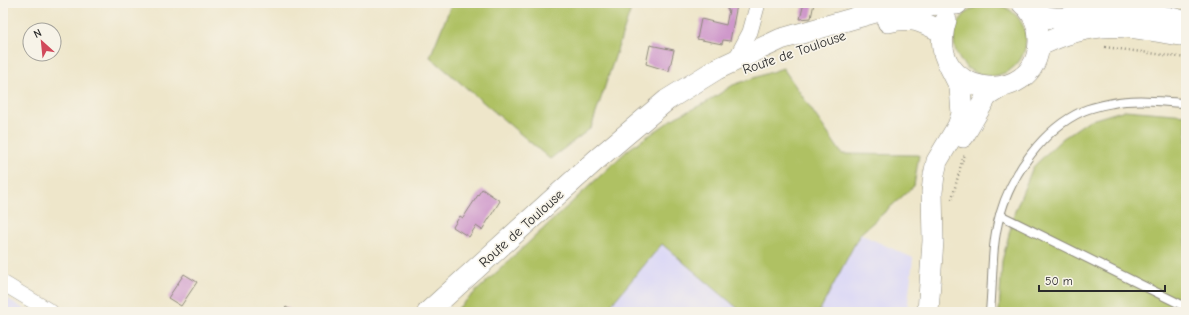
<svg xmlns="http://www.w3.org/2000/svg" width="1189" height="315" font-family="'Comic Neue',sans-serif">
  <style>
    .built { fill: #d9d6f7 }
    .green { fill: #afc164; stroke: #6d7648 }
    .building { fill: #cf98cb }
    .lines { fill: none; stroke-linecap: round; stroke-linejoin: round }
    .service-casing { stroke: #8c887a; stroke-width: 10 }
    .minor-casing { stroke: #8c887a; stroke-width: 16 }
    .secondary-casing { stroke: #8c887a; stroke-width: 22 }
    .path { stroke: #8c887a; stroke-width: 2.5; stroke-dasharray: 1 3; stroke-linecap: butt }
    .service { stroke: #fff; stroke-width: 8 }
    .minor { stroke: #fff; stroke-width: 15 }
    .secondary { stroke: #fff; stroke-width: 21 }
    .labels { text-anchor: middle; stroke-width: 3.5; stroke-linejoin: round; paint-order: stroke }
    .street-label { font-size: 14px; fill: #2b2b2b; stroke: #f7f3e8 }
  </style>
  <rect width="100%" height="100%" fill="#f7f3e8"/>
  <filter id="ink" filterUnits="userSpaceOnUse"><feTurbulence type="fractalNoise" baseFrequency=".025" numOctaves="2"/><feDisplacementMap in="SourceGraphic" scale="8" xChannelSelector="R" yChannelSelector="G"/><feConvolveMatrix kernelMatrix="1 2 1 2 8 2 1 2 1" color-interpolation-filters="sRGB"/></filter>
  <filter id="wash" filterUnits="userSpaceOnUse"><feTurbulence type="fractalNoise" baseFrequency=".012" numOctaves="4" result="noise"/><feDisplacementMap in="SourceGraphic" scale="16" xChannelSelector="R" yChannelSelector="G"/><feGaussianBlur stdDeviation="0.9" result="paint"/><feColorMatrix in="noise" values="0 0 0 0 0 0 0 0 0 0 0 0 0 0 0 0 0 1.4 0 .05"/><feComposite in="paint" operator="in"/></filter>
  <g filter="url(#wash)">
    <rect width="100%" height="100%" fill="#eee6ca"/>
    <g class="built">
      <polygon points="860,234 913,258 907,312 819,312"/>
      <polygon points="662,244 742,312 605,312"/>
      <polygon points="3,296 29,312 3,312"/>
    </g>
    <g class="green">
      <polygon points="452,3 633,3 591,128 550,159 430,57"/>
      <circle cx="990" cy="40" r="36"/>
      <polygon points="783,68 842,154 919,155 914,186 860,234 819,312 742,312 662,244 605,312 454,312 629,149 676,117 707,102 733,85"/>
      <polygon points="1125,110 1186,115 1186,312 999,312 1002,261 1015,211 1033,167 1062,139 1088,121"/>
    </g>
    <g id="blocks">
      <g class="building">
        <polygon points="728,3 737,5 730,41 723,40 722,44 697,39 701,19 726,25 729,10 727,10"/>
        <polygon points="804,3 814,3 811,18 800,19"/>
        <polygon points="650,45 674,50 669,71 646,64"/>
        <polygon points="482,189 500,201 482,230 476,226 469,237 453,227 460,216 463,218"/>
        <polygon points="184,274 197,282 181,306 168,298"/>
        <polygon points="286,307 291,310 293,312 282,312"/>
      </g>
    </g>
  </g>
  <g filter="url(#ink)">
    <use href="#blocks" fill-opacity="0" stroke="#8c887a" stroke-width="1"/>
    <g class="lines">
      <defs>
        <g id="service">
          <polyline points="1000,215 1186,307"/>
          <path d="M990 312C993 281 991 244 1000 215 1012 173 1043 129 1083 111 1092 107 1103 105 1113 103 1136 98 1163 102 1186 103"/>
        </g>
        <g id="minor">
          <polyline points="735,60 750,32 758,3"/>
          <polyline points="3,283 51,312"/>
        </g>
        <g id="secondary">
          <path d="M1029 9C1056 27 1078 13 1107 12 1128 11 1166 15 1186 22"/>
          <path d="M946 20C921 98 1038 112 1039 41 1039 26 1034 13 1022 3"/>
          <path d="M888 22C912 16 921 21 942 32"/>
          <path d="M1039 46C1092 19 1123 25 1180 35"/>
          <polyline points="963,137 987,96 1001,87"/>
          <polyline points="428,312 596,160 667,100 717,69 781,39 876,12 905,5 957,4"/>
          <polyline points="928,312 933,241 932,192 934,175 937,161 958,126 962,114 960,87 950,67"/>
        </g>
      </defs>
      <use href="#service" class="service-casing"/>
      <use href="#minor" class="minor-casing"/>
      <use href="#secondary" class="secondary-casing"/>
      <g class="path">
        <polyline points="1105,47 1186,58"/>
        <polyline points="952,199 962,161 965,155"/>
      </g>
      <use href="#service" class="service"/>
      <use href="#minor" class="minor"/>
      <use href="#secondary" class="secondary"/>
    </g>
  </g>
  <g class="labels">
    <g class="street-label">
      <text transform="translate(794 52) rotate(-19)" y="5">Route de Toulouse</text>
      <text transform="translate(521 228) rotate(-42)" y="5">Route de Toulouse</text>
    </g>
  </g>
  <rect width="1189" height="315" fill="none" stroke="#f7f3e8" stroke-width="16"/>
  <g transform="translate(42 42) rotate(333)"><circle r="19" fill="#f7f3e8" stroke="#a5a39c"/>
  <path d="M0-3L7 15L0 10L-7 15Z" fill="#d1495b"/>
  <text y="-6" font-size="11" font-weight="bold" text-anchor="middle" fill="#2b2b2b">N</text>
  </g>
  <path d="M1039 285v6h126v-6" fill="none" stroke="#2b2b2b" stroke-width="2"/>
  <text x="1045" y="285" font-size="12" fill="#2b2b2b" stroke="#f7f3e8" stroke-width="3" paint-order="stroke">50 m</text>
</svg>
